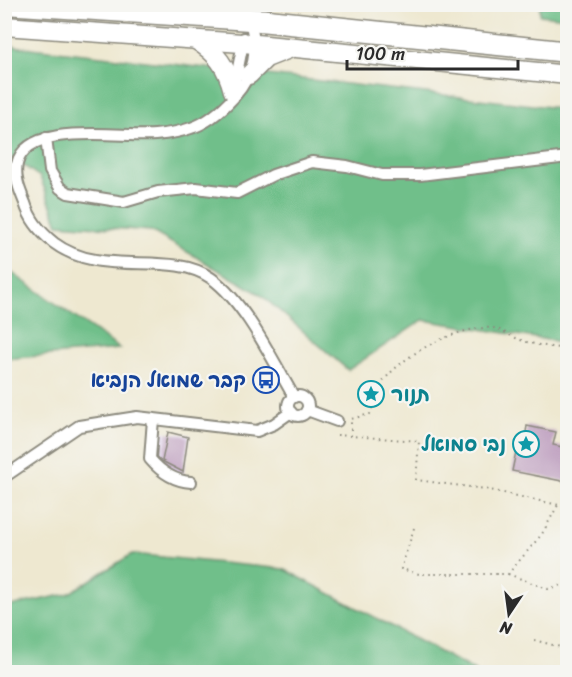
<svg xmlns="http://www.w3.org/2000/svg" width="572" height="677" font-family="Sriracha,'Playpen Sans Hebrew',sans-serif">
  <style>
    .built { fill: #e2d4f3 }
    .forest { fill: #6fbf8a; stroke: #4d755a; stroke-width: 1.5 }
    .building { fill: #bc9bbd }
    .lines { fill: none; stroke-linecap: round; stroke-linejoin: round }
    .lane-casing { stroke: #8c8a7e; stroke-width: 8 }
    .street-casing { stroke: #8c8a7e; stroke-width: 14 }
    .primary-casing { stroke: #8c8a7e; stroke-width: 21 }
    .path { stroke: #8c8a7e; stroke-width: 2; stroke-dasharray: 1.5 4.5; stroke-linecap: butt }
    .lane { stroke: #fff; stroke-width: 5 }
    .street { stroke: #fff; stroke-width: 10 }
    .primary { stroke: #fff; stroke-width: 18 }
    .labels { text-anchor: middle; stroke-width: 4.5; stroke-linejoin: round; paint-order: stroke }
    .transit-label { font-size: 20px; font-weight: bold; fill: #164399; stroke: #f6f6f2; text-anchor: end }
    .culture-label { font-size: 20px; font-weight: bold; fill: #0d838f; stroke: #f6f6f2; text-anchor: start }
  </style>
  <rect width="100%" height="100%" fill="#f6f6f2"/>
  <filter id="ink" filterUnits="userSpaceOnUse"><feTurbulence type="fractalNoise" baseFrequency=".0167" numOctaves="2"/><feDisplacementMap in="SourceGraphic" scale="12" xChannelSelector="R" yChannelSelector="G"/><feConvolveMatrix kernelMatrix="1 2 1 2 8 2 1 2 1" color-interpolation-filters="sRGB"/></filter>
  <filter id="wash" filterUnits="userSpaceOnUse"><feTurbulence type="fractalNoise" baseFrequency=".008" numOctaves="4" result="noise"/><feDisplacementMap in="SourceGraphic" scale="24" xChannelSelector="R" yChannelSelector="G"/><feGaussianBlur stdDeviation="1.35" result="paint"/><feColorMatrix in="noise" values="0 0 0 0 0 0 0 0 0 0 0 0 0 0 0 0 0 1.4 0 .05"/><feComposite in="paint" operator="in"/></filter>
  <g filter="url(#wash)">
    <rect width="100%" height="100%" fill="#eee8d0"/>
    <polygon class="built" points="155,431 190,435 183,477 163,468 154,457"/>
    <g class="forest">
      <polygon points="540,5 567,5 567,18 540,15"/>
      <polygon points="4,45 567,109 567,343 423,320 348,370 260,294 151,231 58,224 40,177 5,153"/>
      <polygon points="5,268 120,349 5,359"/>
      <polygon points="132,554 284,569 477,672 5,672 5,607 68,594"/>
    </g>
    <g id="blocks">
      <g class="building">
        <polygon points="527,426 556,432 553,445 567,448 567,482 512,471 519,437 525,438"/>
        <polygon points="168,432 188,437 183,472 162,461"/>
      </g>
    </g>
  </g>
  <g filter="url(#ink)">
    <use href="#blocks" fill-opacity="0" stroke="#8c8a7e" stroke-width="1.5"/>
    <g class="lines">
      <defs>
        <polyline id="lane" points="208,10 264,12 566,44"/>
        <g id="street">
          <path d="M250 21C258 51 256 72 234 97 222 110 208 123 191 128 180 132 166 134 155 135 122 138 27 120 17 164 14 177 20 191 25 203 30 220 40 232 54 243 102 279 169 249 211 278 245 302 273 361 294 397"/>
          <polyline points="234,88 244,38"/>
          <polyline points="46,138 50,171 60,188 68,193 124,202 158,192 196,188 237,193 273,175 312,162 347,166 382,175 420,175 568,157"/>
          <polyline points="4,165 16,171"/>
          <circle cx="298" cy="406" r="10"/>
          <polyline points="307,410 337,421"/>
          <path d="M153 419 150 459C161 472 174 481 191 482"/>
          <polyline points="4,477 79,426 137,417 257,431 274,424 291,412"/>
        </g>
        <g id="primary">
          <polyline points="4,5 250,21 568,53"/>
          <polyline points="4,26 256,44 568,75"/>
          <path d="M196 40C217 53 227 67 233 91"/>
          <polyline points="249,75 266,58 289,49"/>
        </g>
      </defs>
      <use href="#lane" class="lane-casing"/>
      <use href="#street" class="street-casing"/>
      <use href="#primary" class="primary-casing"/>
      <g class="path">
        <polyline points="337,435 419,441 416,480 485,489 568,507"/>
        <path d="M351 436V419L370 414C373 406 375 396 379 388 396 357 457 325 493 328 501 329 510 336 518 339 533 345 551 347 568 349"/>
        <polyline points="414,528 401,569 419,574 508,574 542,534 558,505"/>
        <polyline points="508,574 548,589 568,583"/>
        <polyline points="534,640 568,649"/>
        <polyline points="562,649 568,637"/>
      </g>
      <use href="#lane" class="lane"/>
      <use href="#street" class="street"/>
      <use href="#primary" class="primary"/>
    </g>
  </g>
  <defs>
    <symbol id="bus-ring" viewBox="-11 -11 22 22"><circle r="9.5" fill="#f6f6f2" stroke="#1a4fb4" stroke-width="1.5"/><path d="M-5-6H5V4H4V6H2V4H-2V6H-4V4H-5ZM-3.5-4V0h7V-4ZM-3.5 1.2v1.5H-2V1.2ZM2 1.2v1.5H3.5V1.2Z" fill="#1a4fb4"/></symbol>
    <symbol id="sight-ring" viewBox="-11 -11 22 22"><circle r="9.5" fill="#f6f6f2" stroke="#0f9aa8" stroke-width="1.5"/><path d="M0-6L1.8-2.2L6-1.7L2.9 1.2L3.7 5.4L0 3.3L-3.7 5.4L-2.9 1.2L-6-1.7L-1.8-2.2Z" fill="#0f9aa8"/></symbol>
  </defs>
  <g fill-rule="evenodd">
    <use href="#bus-ring" x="251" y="365" width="30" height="30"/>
    <use href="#sight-ring" x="356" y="379" width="30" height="30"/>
    <use href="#sight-ring" x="511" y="429" width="30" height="30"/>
  </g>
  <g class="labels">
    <g class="transit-label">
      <text x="246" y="387">קבר שמואל הנביא</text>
    </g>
    <g class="culture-label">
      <text x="391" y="401">תנור</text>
      <text x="506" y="451" text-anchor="end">נבי סמואל</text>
    </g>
  </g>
  <rect width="572" height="677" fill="none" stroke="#f6f6f2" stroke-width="24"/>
  <g transform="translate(509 614) rotate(193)" stroke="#f6f6f2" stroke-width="4.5" paint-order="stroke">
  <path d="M0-4.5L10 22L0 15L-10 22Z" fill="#2b2b2b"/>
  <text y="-9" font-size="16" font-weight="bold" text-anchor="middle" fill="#2b2b2b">N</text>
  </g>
  <path d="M347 60v9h171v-9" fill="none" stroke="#2b2b2b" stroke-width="3"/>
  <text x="356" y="60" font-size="18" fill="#2b2b2b" stroke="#f6f6f2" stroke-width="4.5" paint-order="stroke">100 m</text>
</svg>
